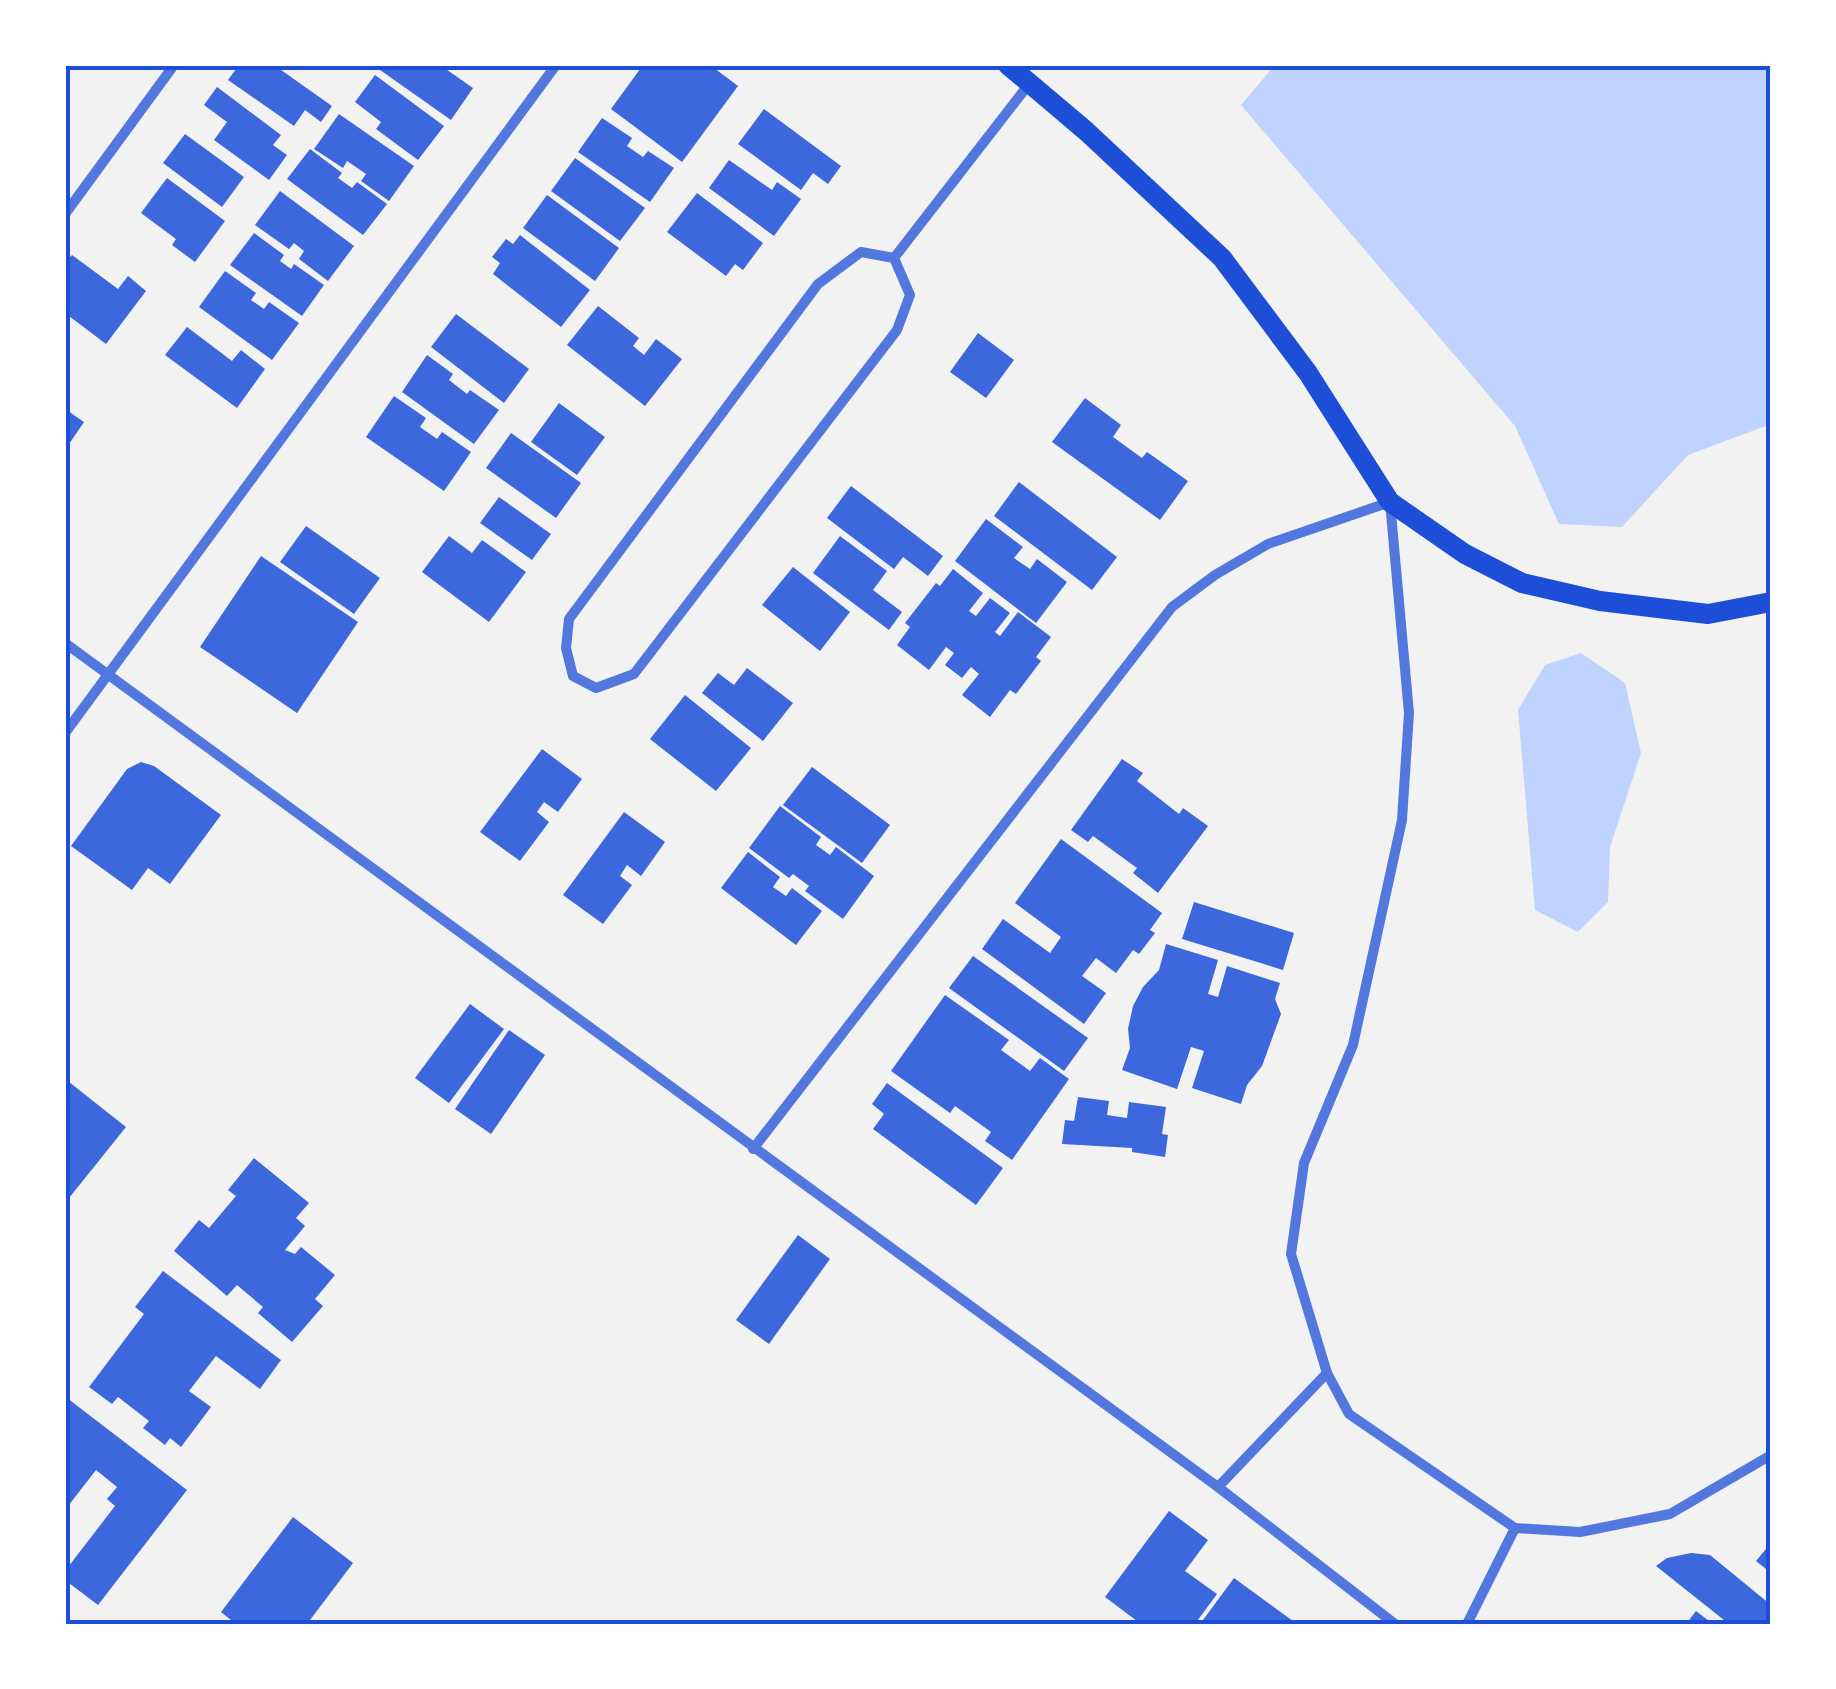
<svg xmlns="http://www.w3.org/2000/svg" width="1836" height="1689" font-family="'Roboto Condensed',sans-serif">
  <style>
    .water { fill: #bfd3fe }
    .building { fill: #3d67dc }
    .lines { fill: none; stroke-linecap: round; stroke-linejoin: round }
    .minor { stroke: #5277de; stroke-width: 10 }
    .secondary { stroke: #1d4ed8; stroke-width: 20 }
    .neatline { fill: none; stroke: #1d4ed8; stroke-width: 4 }
  </style>
  <rect width="100%" height="100%" fill="#f2f2f2"/>
  <g class="water">
    <polygon points="1275,65 1771,65 1771,424 1688,455 1622,527 1559,524 1515,426 1241,105"/>
    <polygon points="1581,653 1625,683 1641,753 1610,847 1608,902 1578,932 1535,910 1518,710 1545,665"/>
  </g>
  <g class="building">
    <polygon points="239,65 274,65 332,106 321,122 305,110 294,126 228,80"/>
    <polygon points="373,65 440,65 473,88 451,120"/>
    <polygon points="643,65 710,65 738,86 682,162 611,109"/>
    <polygon points="375,75 444,126 418,160 376,129 381,122 355,102"/>
    <polygon points="217,87 281,135 273,145 287,155 269,180 214,140 227,122 204,105"/>
    <polygon points="764,109 841,166 828,184 813,173 801,190 738,144"/>
    <polygon points="339,114 414,166 389,201 361,181 366,174 347,161 343,168 314,149"/>
    <polygon points="602,118 632,138 627,146 643,157 648,151 674,168 650,202 578,152"/>
    <polygon points="185,134 244,177 222,207 163,163"/>
    <polygon points="310,149 342,173 338,178 352,188 357,182 387,204 363,235 287,179"/>
    <polygon points="575,158 645,208 620,241 551,191"/>
    <polygon points="729,160 772,190 777,182 801,199 774,236 709,188"/>
    <polygon points="167,178 225,221 195,262 172,245 176,239 141,213"/>
    <polygon points="280,191 354,246 328,281 299,259 304,251 294,243 289,249 255,225"/>
    <polygon points="697,193 763,243 743,270 735,264 726,276 667,232"/>
    <polygon points="547,195 619,248 595,281 523,228"/>
    <polygon points="254,233 284,255 280,261 291,269 294,264 324,285 302,316 230,265"/>
    <polygon points="520,235 590,290 561,327 493,274 500,263 492,257 506,239 513,244"/>
    <polygon points="72,255 118,289 128,276 146,291 106,344 65,313 65,263"/>
    <polygon points="225,271 256,293 251,300 264,309 269,302 299,323 272,360 199,307"/>
    <polygon points="598,306 639,338 633,346 644,355 656,339 682,359 645,406 567,345"/>
    <polygon points="456,314 529,369 504,403 431,347"/>
    <polygon points="187,327 232,361 241,350 265,369 237,408 165,355"/>
    <polygon points="978,333 1014,360 986,398 950,372"/>
    <polygon points="427,355 453,374 449,380 467,394 470,390 499,410 474,444 402,392"/>
    <polygon points="394,396 426,418 420,427 437,439 442,432 471,452 444,491 366,437"/>
    <polygon points="1085,398 1121,425 1113,437 1142,458 1147,452 1188,481 1160,520 1052,442"/>
    <polygon points="559,403 605,437 577,475 531,442"/>
    <polygon points="65,409 84,422 65,450"/>
    <polygon points="511,433 581,483 556,518 486,468"/>
    <polygon points="1019,482 1117,557 1092,590 994,516"/>
    <polygon points="851,486 943,556 928,576 903,557 894,569 827,518"/>
    <polygon points="499,497 551,534 532,560 480,523"/>
    <polygon points="986,519 1023,547 1014,558 1030,569 1037,559 1067,582 1036,623 955,561"/>
    <polygon points="306,526 380,578 354,614 280,562"/>
    <polygon points="449,536 472,553 482,540 526,572 489,622 422,572"/>
    <polygon points="840,536 887,571 873,590 902,612 889,630 813,573"/>
    <polygon points="261,556 358,622 297,713 200,647"/>
    <polygon points="793,567 850,612 820,651 762,605"/>
    <polygon points="953,569 983,593 969,611 976,616 990,598 1010,613 995,632 1000,636 1018,612 1051,637 1036,657 1041,661 1016,694 1010,690 990,717 962,695 979,674 971,667 962,678 945,665 954,653 946,647 929,670 897,645 910,627 905,623 936,583 940,586"/>
    <polygon points="747,668 793,703 763,741 702,693 718,673 734,685"/>
    <polygon points="685,695 751,748 716,791 650,739"/>
    <polygon points="542,749 582,779 558,812 544,802 537,812 549,822 520,861 480,832"/>
    <polygon points="1122,759 1143,773 1137,781 1179,814 1183,808 1208,826 1158,893 1133,873 1137,868 1093,836 1088,842 1071,830"/>
    <polygon points="141,762 154,766 221,815 170,884 148,868 132,890 71,846 127,769"/>
    <polygon points="812,767 890,825 862,863 783,805"/>
    <polygon points="780,806 821,837 816,845 830,855 836,847 874,876 843,919 805,891 809,886 793,874 789,878 749,848"/>
    <polygon points="624,812 665,842 641,876 627,865 620,876 632,885 603,924 563,895"/>
    <polygon points="1061,839 1162,913 1150,930 1155,933 1139,954 1133,950 1116,973 1096,958 1082,976 1106,993 1084,1024 982,949 1003,919 1050,953 1061,937 1015,903"/>
    <polygon points="748,852 780,877 773,887 786,896 792,888 822,911 796,945 721,888"/>
    <polygon points="1194,902 1294,933 1283,970 1182,939"/>
    <polygon points="1166,944 1218,960 1208,994 1218,997 1227,966 1280,983 1275,999 1281,1014 1262,1066 1247,1085 1241,1104 1192,1088 1204,1051 1191,1047 1177,1089 1122,1070 1130,1048 1128,1029 1133,1006 1143,987 1159,970"/>
    <polygon points="973,956 1088,1038 1064,1071 949,988"/>
    <polygon points="945,995 1009,1040 1001,1050 1030,1071 1040,1058 1069,1079 1012,1160 985,1141 991,1132 955,1106 950,1113 891,1071"/>
    <polygon points="470,1004 504,1029 449,1103 415,1078"/>
    <polygon points="509,1030 545,1055 491,1134 455,1109"/>
    <polygon points="69,1082 126,1127 65,1203 65,1087"/>
    <polygon points="887,1083 1003,1168 976,1205 873,1129 884,1114 872,1104"/>
    <polygon points="1078,1097 1109,1101 1107,1115 1127,1118 1129,1102 1166,1107 1162,1134 1168,1135 1165,1157 1132,1152 1132,1148 1062,1144 1065,1120 1074,1121"/>
    <polygon points="254,1158 309,1203 296,1218 305,1226 285,1250 295,1254 301,1247 335,1275 315,1299 323,1306 292,1342 258,1313 263,1307 237,1285 227,1296 174,1251 199,1220 209,1228 236,1196 228,1190"/>
    <polygon points="798,1235 830,1259 769,1344 736,1320"/>
    <polygon points="163,1271 281,1360 260,1389 216,1356 189,1391 211,1407 181,1447 170,1438 165,1445 143,1428 149,1421 118,1397 112,1404 89,1387 144,1314 135,1307"/>
    <polygon points="67,1398 187,1490 98,1605 65,1580 65,1571 115,1506 107,1499 117,1487 96,1470 65,1510"/>
    <polygon points="1169,1511 1208,1540 1185,1571 1217,1594 1195,1624 1141,1624 1105,1597"/>
    <polygon points="293,1517 353,1563 307,1624 236,1624 221,1612"/>
    <polygon points="1771,1534 1771,1573 1756,1561 1770,1544 1766,1541"/>
    <polygon points="1691,1553 1710,1555 1771,1605 1771,1624 1729,1624 1656,1566 1667,1558"/>
    <polygon points="1234,1578 1297,1624 1200,1624"/>
    <polygon points="1696,1611 1713,1624 1686,1624"/>
  </g>
  <g class="lines">
    <g class="minor">
      <polyline points="65,214 174,65"/>
      <polygon points="861,252 894,258 910,295 897,330 634,674 596,688 573,676 566,648 569,619 818,284"/>
      <polyline points="894,258 1029,84"/>
      <polyline points="65,643 1218,1487 1395,1624"/>
      <polyline points="65,733 556,65"/>
      <polyline points="753,1149 1172,607 1215,575 1268,544 1390,502 1409,713 1402,820 1353,1045 1304,1163 1291,1254 1327,1373 1349,1414 1515,1528 1580,1532 1670,1514 1771,1455"/>
      <polyline points="1218,1487 1327,1373"/>
      <polyline points="1467,1624 1515,1528"/>
    </g>
    <polyline class="secondary" points="1008,65 1086,131 1222,258 1308,373 1390,502 1465,554 1522,583 1600,601 1708,614 1771,602"/>
  </g>
  <rect width="1836" height="1689" fill="none" stroke="#ffffff" stroke-width="135"/>
  <rect x="68" y="68" width="1700" height="1554" class="neatline"/>
</svg>
